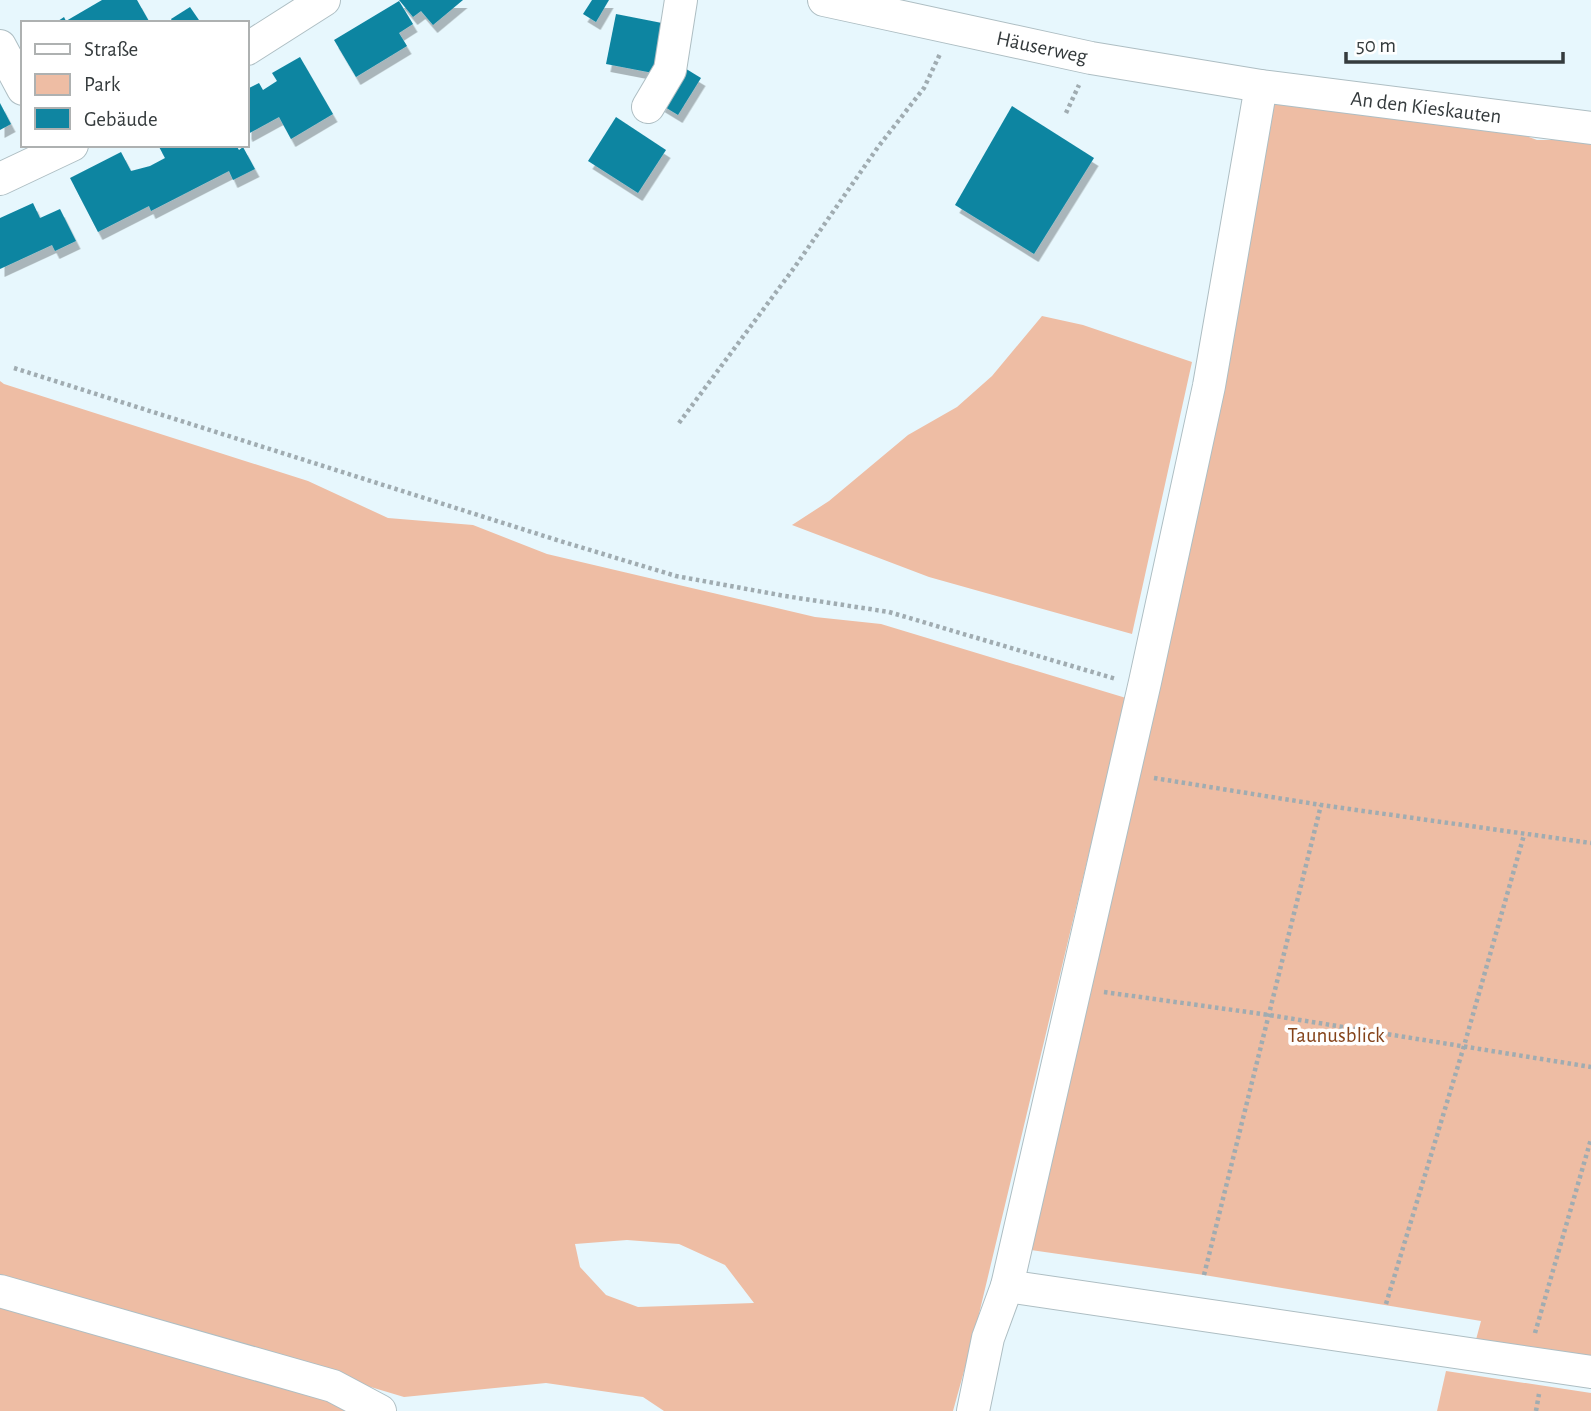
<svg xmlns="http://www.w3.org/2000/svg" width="1591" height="1411" font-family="'Alegreya Sans',sans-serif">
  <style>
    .green { fill: #eebda4; fill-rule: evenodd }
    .building { fill: #0f85a1; filter: url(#shadow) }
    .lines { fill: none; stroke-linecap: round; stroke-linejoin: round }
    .minor-casing { stroke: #aebec3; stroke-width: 34 }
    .path { stroke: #a0acb1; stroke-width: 4.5; stroke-dasharray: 3.5 3.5; stroke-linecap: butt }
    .minor { stroke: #fff; stroke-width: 32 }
    .labels { text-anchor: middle; stroke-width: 7; stroke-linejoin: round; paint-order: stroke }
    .street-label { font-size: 21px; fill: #353b3d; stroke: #fff }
    .park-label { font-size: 21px; fill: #85431a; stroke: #fff }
  </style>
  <defs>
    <filter id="shadow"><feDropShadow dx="4.5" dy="8" stdDeviation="0" flood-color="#0004"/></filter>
  </defs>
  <rect width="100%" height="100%" fill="#e7f7fd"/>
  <g class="green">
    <polygon points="1288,102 1493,124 1537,140 1572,140 1591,143 1591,1362 1474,1347 1481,1321 1204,1275 1024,1249 1272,104"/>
    <polygon points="1042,316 1083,325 1192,362 1132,634 929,577 792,525 829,501 908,435 957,407 992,376"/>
    <path d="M0 381 4 384 308 481 388 518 473 525 547 554 815 617 881 624 1126 698 974 1335 953 1411H664L643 1397 546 1383 404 1397 0 1276ZM627 1240 679 1244 725 1265 754 1303 638 1307 606 1295 580 1267 575 1244Z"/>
    <polygon points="0,1308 323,1396 353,1411 0,1411"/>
    <polygon points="1446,1371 1591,1393 1591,1411 1437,1411"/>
  </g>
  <g class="building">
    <polygon points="102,0 137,0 150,23 55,23 64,17 66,21"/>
    <polygon points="399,0 463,0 433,25 421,11 413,17"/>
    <polygon points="592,0 609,0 596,22 583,14"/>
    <polygon points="399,1 413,24 399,33 407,46 356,77 334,40"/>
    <polygon points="190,7 201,23 173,23 171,19"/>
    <polygon points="616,14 662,23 653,73 606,64"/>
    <polygon points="300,57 333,114 291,139 279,117 248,134 247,131 247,89 259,83 263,90 277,81 272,73"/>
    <polygon points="683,67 701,78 678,115 660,104"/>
    <polygon points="0,103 11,124 0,130"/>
    <polygon points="1012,106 1094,158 1034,254 955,205"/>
    <polygon points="616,117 666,150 638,193 588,161"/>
    <polygon points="158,145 236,145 239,150 243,147 255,169 233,180 229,171 151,211 149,206 98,232 70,178 121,152 131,171 150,166 165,158"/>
    <polygon points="33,203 40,218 60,209 76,241 55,251 52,245 0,269 0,218"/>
  </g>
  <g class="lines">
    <defs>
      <g id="minor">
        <polyline points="824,0 1091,58 1261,86 1591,128"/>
        <polyline points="0,46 23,89"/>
        <polyline points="247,49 324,0"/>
        <polyline points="1261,86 1209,386 1145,682 1007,1286 1591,1372"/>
        <polyline points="648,107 670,70 681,0"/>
        <polyline points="0,179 72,145"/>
        <polyline points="0,1291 333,1386 380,1411"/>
        <polyline points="973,1411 988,1338 1007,1286"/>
      </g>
    </defs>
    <use href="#minor" class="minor-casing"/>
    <g class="path">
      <polyline points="1066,113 1079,85"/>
      <polyline points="14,368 560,541 676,576 785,596 889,612 1116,679"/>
      <polyline points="679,423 794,268 878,147 924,88 940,54"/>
      <polyline points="1154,778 1321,805 1591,843"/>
      <polyline points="1104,992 1269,1015 1591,1067"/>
      <polyline points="1204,1275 1321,805"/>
      <polyline points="1386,1304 1464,1046 1524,835"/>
      <polyline points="1535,1333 1591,1139"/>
      <polyline points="1536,1411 1539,1394"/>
    </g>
    <use href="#minor" class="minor"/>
  </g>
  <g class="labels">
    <g class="street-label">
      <text transform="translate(1042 47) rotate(12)" y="7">Häuserweg</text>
      <text transform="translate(1426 107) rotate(7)" y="7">An den Kieskauten</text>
    </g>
    <g class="park-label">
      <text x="1336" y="1042">Taunusblick</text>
    </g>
  </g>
  <rect x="21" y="21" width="228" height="126" fill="#ffffff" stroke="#aeb1b1" stroke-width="2"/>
  <rect x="35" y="44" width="35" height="10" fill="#ffffff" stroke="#aeb1b1" stroke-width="2"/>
  <text x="84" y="56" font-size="21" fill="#353b3d">Straße</text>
  <rect x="35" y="74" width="35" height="21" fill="#eebda4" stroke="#aeb1b1" stroke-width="2"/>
  <text x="84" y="91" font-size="21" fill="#353b3d">Park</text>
  <rect x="35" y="108" width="35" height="21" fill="#0f85a1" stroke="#aeb1b1" stroke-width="2"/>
  <text x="84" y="126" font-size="21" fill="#353b3d">Gebäude</text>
  <path d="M1346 52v10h217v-10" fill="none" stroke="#353b3d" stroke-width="3.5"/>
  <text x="1356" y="52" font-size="21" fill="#353b3d" stroke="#ffffff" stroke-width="5" paint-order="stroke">50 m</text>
</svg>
